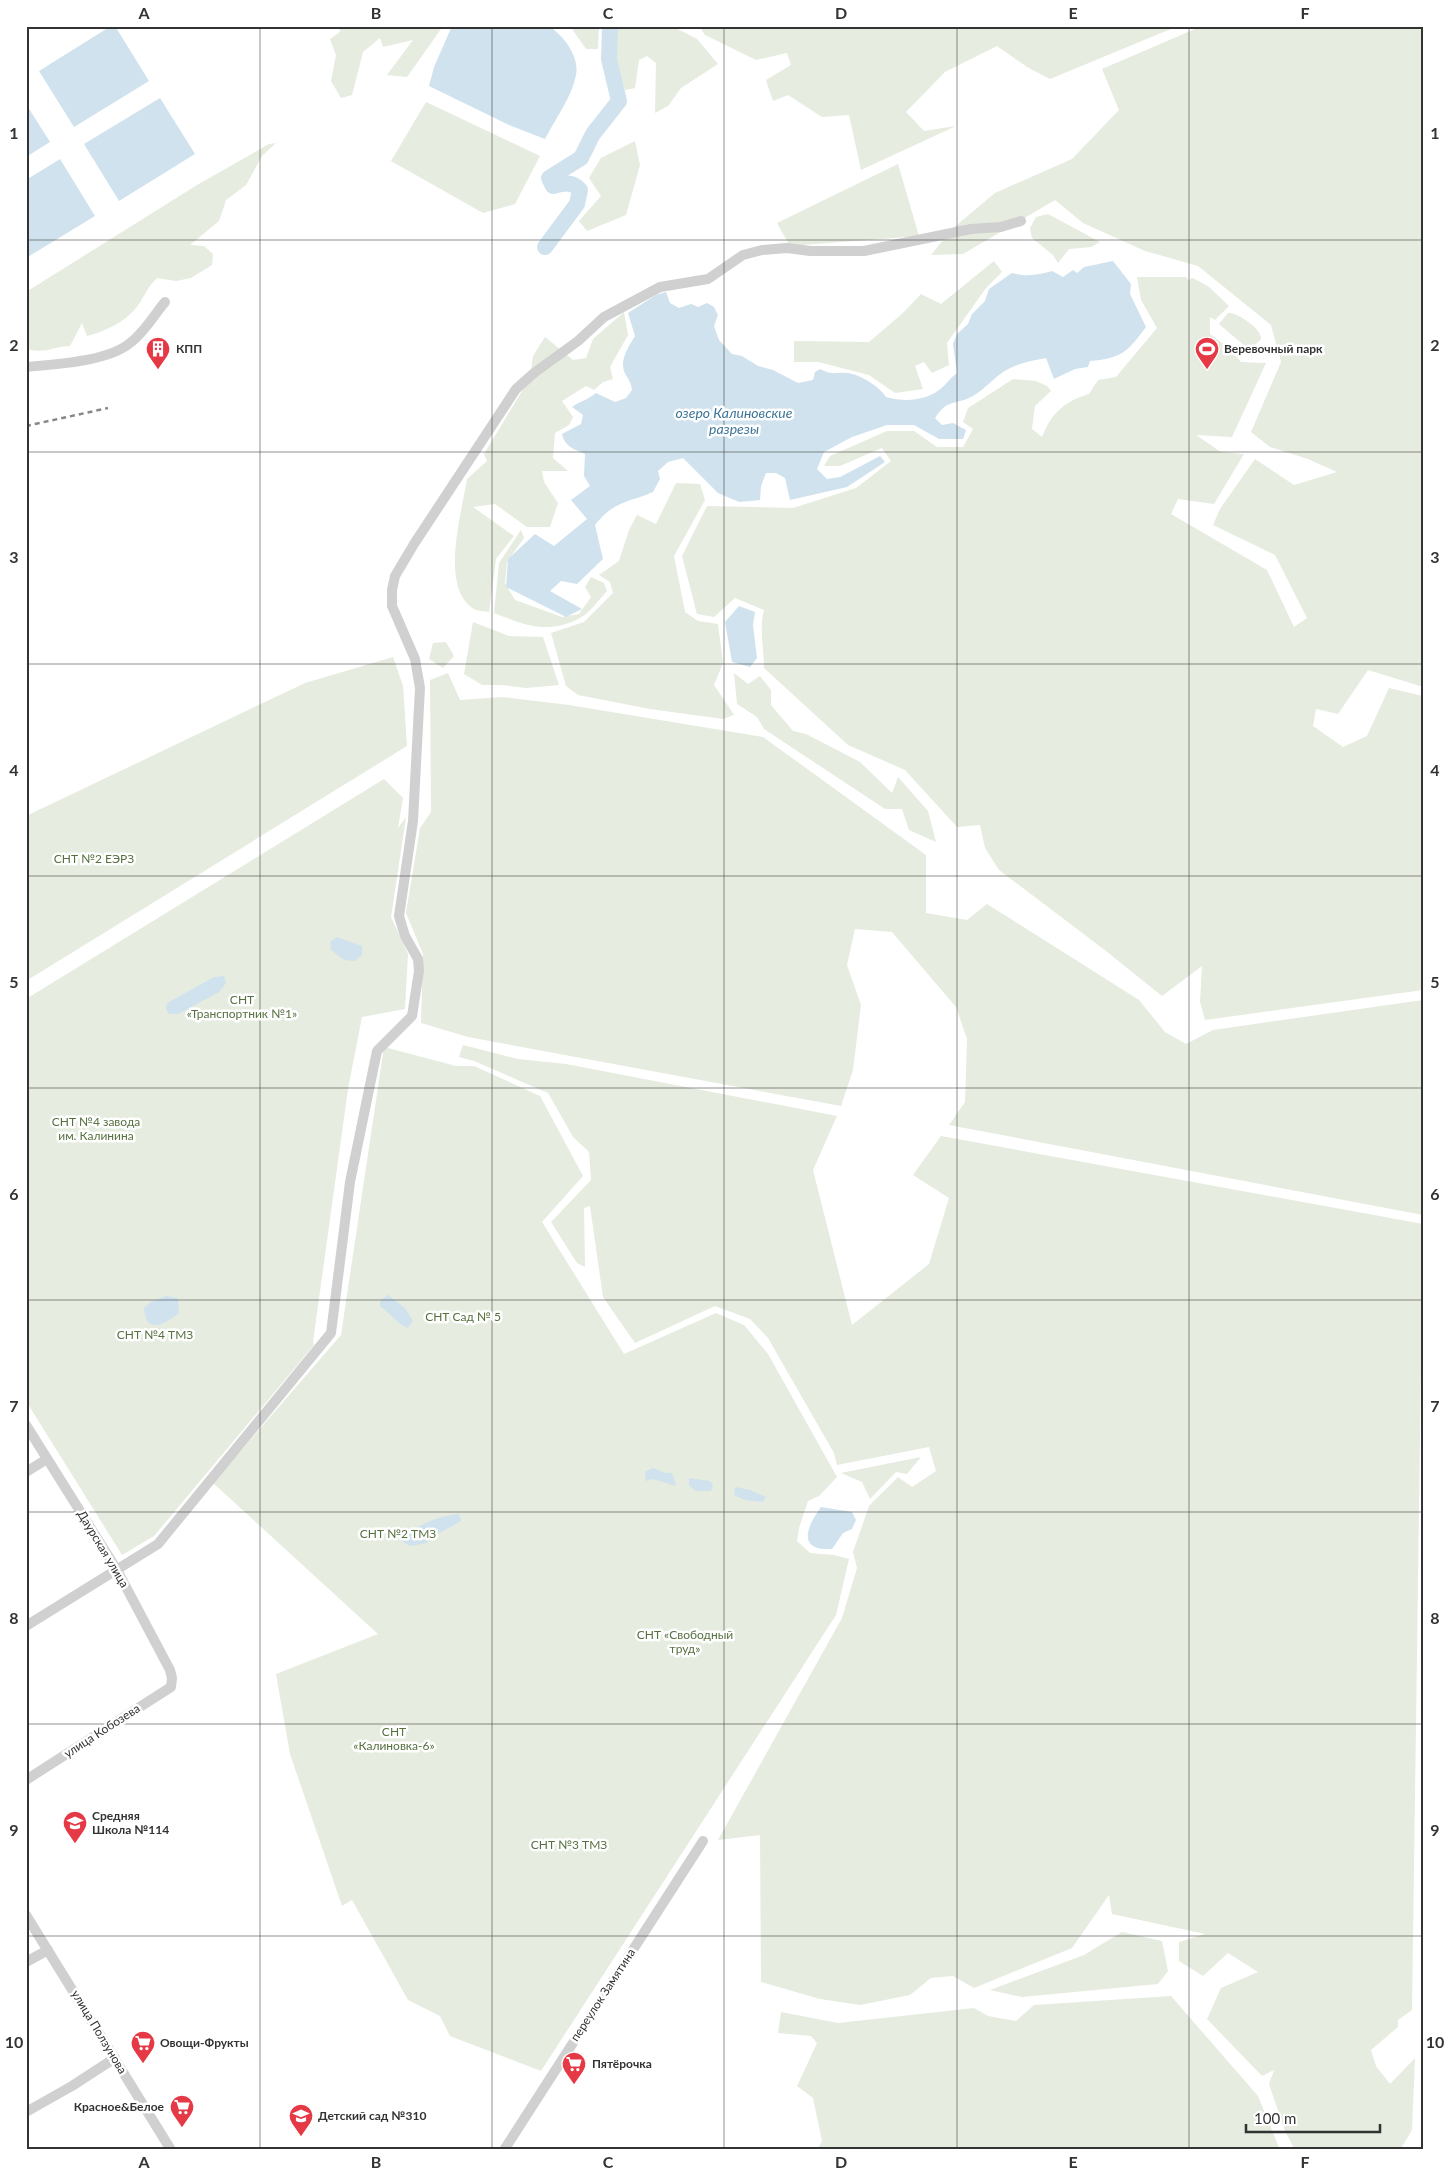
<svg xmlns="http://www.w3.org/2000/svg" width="1449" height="2176" font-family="Lato,sans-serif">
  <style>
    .green { fill: #e6ecdf }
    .water { fill: #cfe2ee }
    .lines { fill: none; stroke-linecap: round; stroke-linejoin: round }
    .river { stroke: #cfe2ee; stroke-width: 16 }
    .minor { stroke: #d0d0d0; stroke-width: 10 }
    .rail { stroke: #888; stroke-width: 2.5; stroke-dasharray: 5 4; stroke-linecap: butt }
    .grid { fill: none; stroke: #333; stroke-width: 1; stroke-opacity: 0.55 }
    .labels { text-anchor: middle; stroke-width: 5; stroke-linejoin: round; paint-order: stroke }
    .poi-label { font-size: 12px; font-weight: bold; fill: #333; stroke: #fff; text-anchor: start }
    .park-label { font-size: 12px; fill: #56703f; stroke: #fff }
    .street-label { font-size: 12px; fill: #333; stroke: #fff }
    .water-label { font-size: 14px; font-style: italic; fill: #3f7597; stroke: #fff }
    .neatline { fill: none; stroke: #333; stroke-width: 2 }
    .grid-label { font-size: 16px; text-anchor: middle; font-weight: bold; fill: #333 }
  </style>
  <rect width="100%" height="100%" fill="#fff"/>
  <g class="green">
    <polygon points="339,26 441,26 441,29 407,77 387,75 413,40 383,47 380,38 363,52 352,95 341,98 331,81 336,55 330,39 340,32"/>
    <polygon points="570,26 599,26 598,49 586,49"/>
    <polygon points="623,26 672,26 697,39 718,64 681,88 668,106 655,113 656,63 647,56 639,60 635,88 625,90 617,65 617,29"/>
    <polygon points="699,26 1178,26 1050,79 1027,67 997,46 945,72 906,112 924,131 956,126 861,170 849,115 822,117 788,95 773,101 766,80 791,65 787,53 756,60 705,35"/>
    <path d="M1202 26H1423V687L1368 670 1338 714 1316 709 1313 726 1343 747 1367 736 1389 688 1423 696V990L1205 1020 1200 1002 1202 966 1162 996 1106 951 999 870 985 848 980 825 957 827 905 770 848 745 764 668C764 648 759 629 764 610L735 598 714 617 697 614 682 556 707 506 793 508 856 488 891 461 882 448 840 466H824L830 456 887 431H914L937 447H963L973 429 963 422 968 408 1013 379 1036 381 1047 386 1051 391 1035 406 1032 429 1042 437C1052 412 1064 402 1089 394L1098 380 1116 377 1157 328 1141 300 1137 277H1186L1188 280 1193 278 1209 287 1229 306 1215 320 1210 317V334L1230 349 1241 362 1266 363 1232 437 1196 435 1221 452 1244 454 1214 504 1178 499 1171 514 1267 570 1294 627 1307 618 1275 555 1213 525 1220 509 1255 459 1294 485 1337 472 1308 459 1270 447 1251 432 1281 362 1271 325 1198 266 1145 251 1083 223 1055 200 963 254 931 255 952 229 995 193 1072 159 1119 110 1102 69Z"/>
    <polygon points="426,102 540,156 515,204 483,213 391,161"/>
    <polygon points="635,141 640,165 626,215 587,231 579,221 601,196 589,178 601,158"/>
    <path d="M276 143 262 156 246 185 226 200 219 221 190 245 204 246 213 254 212 265 191 278 176 281 157 278C148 286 144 297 137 307 125 322 106 331 87 336L82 323 70 346C51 347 46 354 26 349V292L197 185 269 144Z"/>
    <polygon points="898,164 919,236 790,246 777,223"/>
    <polygon points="1048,214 1100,242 1091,247 1069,249 1058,263 1053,255 1032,238 1030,228 1036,217"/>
    <polygon points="994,261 1002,272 986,288 947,343 949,365 932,373 924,362 915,366 923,389 895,393 869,375 818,362 794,362 794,341 869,342 903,313 921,294 941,304"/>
    <path d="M624 312 628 335 610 367 613 379 603 382 594 390 586 386 562 401 573 417 569 425 555 433 553 458 568 471H542L544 482 558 503 550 527H527L495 504 473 507 514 536 496 559 489 612C485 611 477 611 474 609 439 588 462 512 467 479L487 461 484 454 530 378 533 356 545 337 573 360 586 358 593 339Z"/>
    <path d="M1228 313C1237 312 1262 329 1261 339L1253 347H1246L1219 324Z"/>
    <polygon points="676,483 700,484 705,500 674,556 685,612 698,621 718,624 723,663 714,685 734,715 723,719 650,709 578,695 566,686 551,633 584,622 613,593 610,582 599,575 619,561 629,530 637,515 656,524"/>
    <path d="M521 530 524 538 507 562 505 583 515 600 562 617 579 614 591 597 585 587 591 577 604 583 607 591C599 599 590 613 580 618 548 635 525 625 494 613L499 563Z"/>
    <polygon points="473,622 509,636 543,637 559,685 526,688 501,685 482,685 464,674"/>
    <polygon points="446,642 454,656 443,668 429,659 433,643"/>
    <polygon points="393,657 403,686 407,746 26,981 26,816 305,683"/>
    <polygon points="448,673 460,700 502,697 569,705 763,737 926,855 926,913 967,920 987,904 1139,1000 1165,1032 1186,1044 1213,1030 1423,1000 1423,1215 949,1125 965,1102 967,1039 956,1007 892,932 855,929 847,965 861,1005 853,1070 841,1106 468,1037 421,1023 423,954 406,913 420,828 431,812 430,680"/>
    <polygon points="734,673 748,684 760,676 771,690 771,705 793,731 806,734 860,762 892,793 898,777 928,811 936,842 909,830 902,809 885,809 764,729 757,717 737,704"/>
    <polygon points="384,779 403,798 398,828 406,817 391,917 408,954 405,1009 362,1017 348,1089 313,1342 314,1345 154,1536 122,1555 26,1401 26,999"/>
    <polygon points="463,1045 518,1059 566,1064 837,1116 813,1170 852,1325 929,1264 949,1198 913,1175 941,1136 1423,1224 1412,2010 1398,2020 1398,2027 1371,2050 1376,2066 1390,2084 1415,2058 1412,2130 1400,2150 1295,2150 1285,2131 1269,2084 1274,2070 1262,2076 1207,2019 1221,1988 1258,1972 1228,1953 1203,1976 1179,1961 1179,1942 1205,1934 1112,1914 1109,1895 1072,1948 974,1988 953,1976 931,1978 910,1995 860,2005 820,1999 761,1982 760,1835 718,1840 842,1618 857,1568 853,1552 869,1506 898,1477 912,1487 936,1471 929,1447 837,1465 834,1453 768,1338 750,1319 715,1306 635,1343 603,1297 590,1206 584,1208 585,1267 577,1263 551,1222 591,1180 589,1152 573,1137 548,1093 474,1061 459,1057"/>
    <polygon points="384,1047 456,1066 474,1066 540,1096 583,1176 542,1222 624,1354 716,1313 744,1325 768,1354 837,1477 819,1496 808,1501 799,1528 797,1541 810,1553 834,1555 849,1559 836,1615 541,2071 450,2036 440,2016 408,2000 352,1900 342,1906 290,1754 276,1674 378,1634 213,1483 341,1335"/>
    <polygon points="921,1457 907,1474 896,1472 870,1499 862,1482 841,1473"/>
    <polygon points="1122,1932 1162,1941 1168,1971 1158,1984 1022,1997 990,1990 1084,1955"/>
    <polygon points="1171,1996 1258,2096 1280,2150 817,2150 822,2141 813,2098 797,2086 817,2043 811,2036 778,2033 781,2012 838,2023 974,2008 988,2016 1016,2021 1034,2005"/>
  </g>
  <g class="water">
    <polygon points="111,26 115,26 149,81 74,127 39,71"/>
    <path d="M452 26H548C563 34 580 57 576 75 572 97 555 119 545 139L509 125 429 86 434 67Z"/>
    <polygon points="160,98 195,154 119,201 84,144"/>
    <polygon points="26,104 50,142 26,157"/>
    <polygon points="60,159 95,216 26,258 26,180"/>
    <path d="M1113 261 1131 284 1130 294 1146 327C1127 352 1123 358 1090 361L1088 367 1075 369 1054 379 1046 358C1030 361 1013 364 999 375 990 382 981 392 971 397 955 405 947 399 935 418L942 425 953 423 966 430 963 439H939L914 425H887L852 437 824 452 817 469 827 479 840 477 880 456 885 462 847 487 790 500 785 478 776 473H766L761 486 760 500 739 502 718 493 683 458 668 462 658 471 660 479 653 492C627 503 614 501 595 525L603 559 577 584 561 581 550 591 582 609 566 617 506 587 508 559 535 534 554 546 587 519 571 500 590 486 584 476 585 454C574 449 565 447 562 434L581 424 583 415 572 407C580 401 588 400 596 393L615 402 626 398 632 390C631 381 627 378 624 371 620 359 629 346 635 336L628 313 656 295 666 292 670 303 679 308 691 304 698 307 707 303 714 307 718 315 714 326 719 340 732 354 742 356 758 366 773 370 798 383 813 380 815 372 820 369C835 376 833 372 847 373 860 374 880 387 886 397 905 402 924 401 939 390 946 385 950 378 957 373L953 344 957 334 968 324 972 314 985 301 989 289 1012 273C1027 277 1038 275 1052 271L1063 277 1073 270 1077 273 1084 267Z"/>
    <polygon points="739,606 755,612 753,625 757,658 750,667 732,662 725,622"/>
    <polygon points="337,937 362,946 362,955 355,961 344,960 331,950 330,942"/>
    <polygon points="224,976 226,983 219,992 178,1014 169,1014 166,1009 167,1003 214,977"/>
    <path d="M388 1295 405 1308 413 1321 408 1328C397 1324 390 1313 380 1306V1301Z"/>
    <path d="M166 1296 178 1298 179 1313C165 1324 146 1336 144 1308L151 1302Z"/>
    <polygon points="653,1468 666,1473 672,1473 676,1486 653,1479 646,1481 645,1472"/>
    <polygon points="689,1478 710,1481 713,1485 711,1491 696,1491 689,1485"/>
    <polygon points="735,1487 750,1490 766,1497 763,1502 745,1500 734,1495"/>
    <path d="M821 1507 852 1512 856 1520 852 1529 843 1533 832 1549C796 1551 807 1526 821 1507Z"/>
    <path d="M459 1514 461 1521 436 1535 427 1543 410 1546 400 1540C415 1525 439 1516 459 1514Z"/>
  </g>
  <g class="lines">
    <path class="river" d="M545 247 577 204 580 190C572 181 564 183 553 186L549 178 581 158 593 134 619 101 609 59 610 26"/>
    <g class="minor">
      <path d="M26 367C56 364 107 362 130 343 144 333 154 315 165 302"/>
      <polyline points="26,1425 117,1570 170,1670 172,1678 171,1687 26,1780"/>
      <polyline points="26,1472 47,1459"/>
      <polyline points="26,1626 158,1544 331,1333 350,1182 377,1051 412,1016 419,971 418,959 405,936 399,916 413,821 420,688 415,659 392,606 392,590 395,576 414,544 516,389 534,373 578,341 604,317 660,287 708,279 743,255 762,250 787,248 810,251 864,251 971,229 1001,227 1021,221"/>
      <polyline points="26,1915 171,2150"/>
      <polyline points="26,1962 48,1950"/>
      <polyline points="26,2112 72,2086 115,2058"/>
      <polyline points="504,2150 703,1841"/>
    </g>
    <polyline class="rail" points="26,426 108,408"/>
  </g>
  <path class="grid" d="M260 26V2150M492 26V2150M724 26V2150M957 26V2150M1189 26V2150M26 240H1423M26 452H1423M26 664H1423M26 876H1423M26 1088H1423M26 1300H1423M26 1512H1423M26 1724H1423M26 1936H1423"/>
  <defs>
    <symbol id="building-pin" viewBox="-11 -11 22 30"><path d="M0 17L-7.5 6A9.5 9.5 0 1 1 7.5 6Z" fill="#e63946" stroke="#fff"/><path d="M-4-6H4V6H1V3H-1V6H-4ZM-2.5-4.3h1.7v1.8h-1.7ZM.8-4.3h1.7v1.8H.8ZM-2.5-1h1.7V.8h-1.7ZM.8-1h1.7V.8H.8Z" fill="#fff"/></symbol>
    <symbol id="stadium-pin" viewBox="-11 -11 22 30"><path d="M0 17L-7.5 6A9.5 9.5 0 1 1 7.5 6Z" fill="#e63946" stroke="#fff"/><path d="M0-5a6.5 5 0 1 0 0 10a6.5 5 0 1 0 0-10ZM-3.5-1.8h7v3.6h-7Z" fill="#fff"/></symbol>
    <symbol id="school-pin" viewBox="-11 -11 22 30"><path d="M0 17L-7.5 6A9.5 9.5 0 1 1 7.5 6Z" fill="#e63946" stroke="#fff"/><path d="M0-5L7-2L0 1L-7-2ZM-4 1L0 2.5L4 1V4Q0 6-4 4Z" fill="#fff"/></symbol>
    <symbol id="supermarket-pin" viewBox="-11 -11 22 30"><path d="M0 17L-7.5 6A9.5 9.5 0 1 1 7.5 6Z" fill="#e63946" stroke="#fff"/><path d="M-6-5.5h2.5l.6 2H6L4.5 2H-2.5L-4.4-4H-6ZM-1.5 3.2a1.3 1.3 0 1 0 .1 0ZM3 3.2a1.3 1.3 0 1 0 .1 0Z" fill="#fff"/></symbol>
  </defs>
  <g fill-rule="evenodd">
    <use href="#building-pin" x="144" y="335" width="28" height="38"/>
    <use href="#stadium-pin" x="1193" y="335" width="28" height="38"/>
    <use href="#school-pin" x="61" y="1809" width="28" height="38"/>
    <use href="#supermarket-pin" x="129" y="2029" width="28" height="38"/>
    <use href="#supermarket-pin" x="560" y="2050" width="28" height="38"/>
    <use href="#supermarket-pin" x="168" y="2093" width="28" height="38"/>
    <use href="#school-pin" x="287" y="2102" width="28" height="38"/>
  </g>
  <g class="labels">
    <g class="poi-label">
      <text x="176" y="353">КПП</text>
      <text x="1224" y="353">Веревочный парк</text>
      <text x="92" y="1820">Средняя<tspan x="92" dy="14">Школа №114</tspan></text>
      <text x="160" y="2047">Овощи-Фрукты</text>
      <text x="592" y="2068">Пятёрочка</text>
      <text x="164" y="2111" text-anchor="end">Красное&amp;Белое</text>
      <text x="318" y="2120">Детский сад №310</text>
    </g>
    <g class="park-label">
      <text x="94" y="863">СНТ №2 ЕЭРЗ</text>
      <text x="242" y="1004">СНТ<tspan x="242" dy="14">«Транспортник №1»</tspan></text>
      <text x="96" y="1126">СНТ №4 завода<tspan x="96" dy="14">им. Калинина</tspan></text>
      <text x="463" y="1321">СНТ Сад № 5</text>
      <text x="155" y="1339">СНТ №4 ТМЗ</text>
      <text x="398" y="1538">СНТ №2 ТМЗ</text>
      <text x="685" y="1639">СНТ «Свободный<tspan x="685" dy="14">труд»</tspan></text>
      <text x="394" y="1736">СНТ<tspan x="394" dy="14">«Калиновка-6»</tspan></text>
      <text x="569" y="1849">СНТ №3 ТМЗ</text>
    </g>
    <g class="street-label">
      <text transform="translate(103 1549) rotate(59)" y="4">Даурская улица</text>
      <text transform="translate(102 1731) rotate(-33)" y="4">улица Кобозева</text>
      <text transform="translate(603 1995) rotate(-57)" y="4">переулок Замятина</text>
      <text transform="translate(99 2032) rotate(59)" y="4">улица Ползунова</text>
    </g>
    <g class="water-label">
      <text x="734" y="418">озеро Калиновские<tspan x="734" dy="16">разрезы</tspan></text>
    </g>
  </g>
  <rect width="1449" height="2176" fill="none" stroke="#ffffff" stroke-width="55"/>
  <path d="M1246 2124v8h134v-8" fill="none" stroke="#333333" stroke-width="2.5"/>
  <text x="1254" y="2124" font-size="15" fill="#333333" stroke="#ffffff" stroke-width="4" paint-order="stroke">100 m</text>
  <rect x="28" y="28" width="1394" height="2120" class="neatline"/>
  <g class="grid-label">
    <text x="144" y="19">A</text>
    <text x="376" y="19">B</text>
    <text x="608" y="19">C</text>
    <text x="841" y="19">D</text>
    <text x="1073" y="19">E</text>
    <text x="1305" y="19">F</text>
    <text x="14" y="139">1</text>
    <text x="1435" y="139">1</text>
    <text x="14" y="351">2</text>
    <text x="1435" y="351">2</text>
    <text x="14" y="563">3</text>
    <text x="1435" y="563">3</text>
    <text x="14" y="776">4</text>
    <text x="1435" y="776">4</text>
    <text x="14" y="988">5</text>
    <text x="1435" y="988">5</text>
    <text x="14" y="1200">6</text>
    <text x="1435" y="1200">6</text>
    <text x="14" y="1412">7</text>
    <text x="1435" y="1412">7</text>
    <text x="14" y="1624">8</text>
    <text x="1435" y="1624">8</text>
    <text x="14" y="1836">9</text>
    <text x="1435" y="1836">9</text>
    <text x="14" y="2048">10</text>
    <text x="1435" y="2048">10</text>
    <text x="144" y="2168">A</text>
    <text x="376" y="2168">B</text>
    <text x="608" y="2168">C</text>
    <text x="841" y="2168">D</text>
    <text x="1073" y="2168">E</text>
    <text x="1305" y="2168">F</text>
  </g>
</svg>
